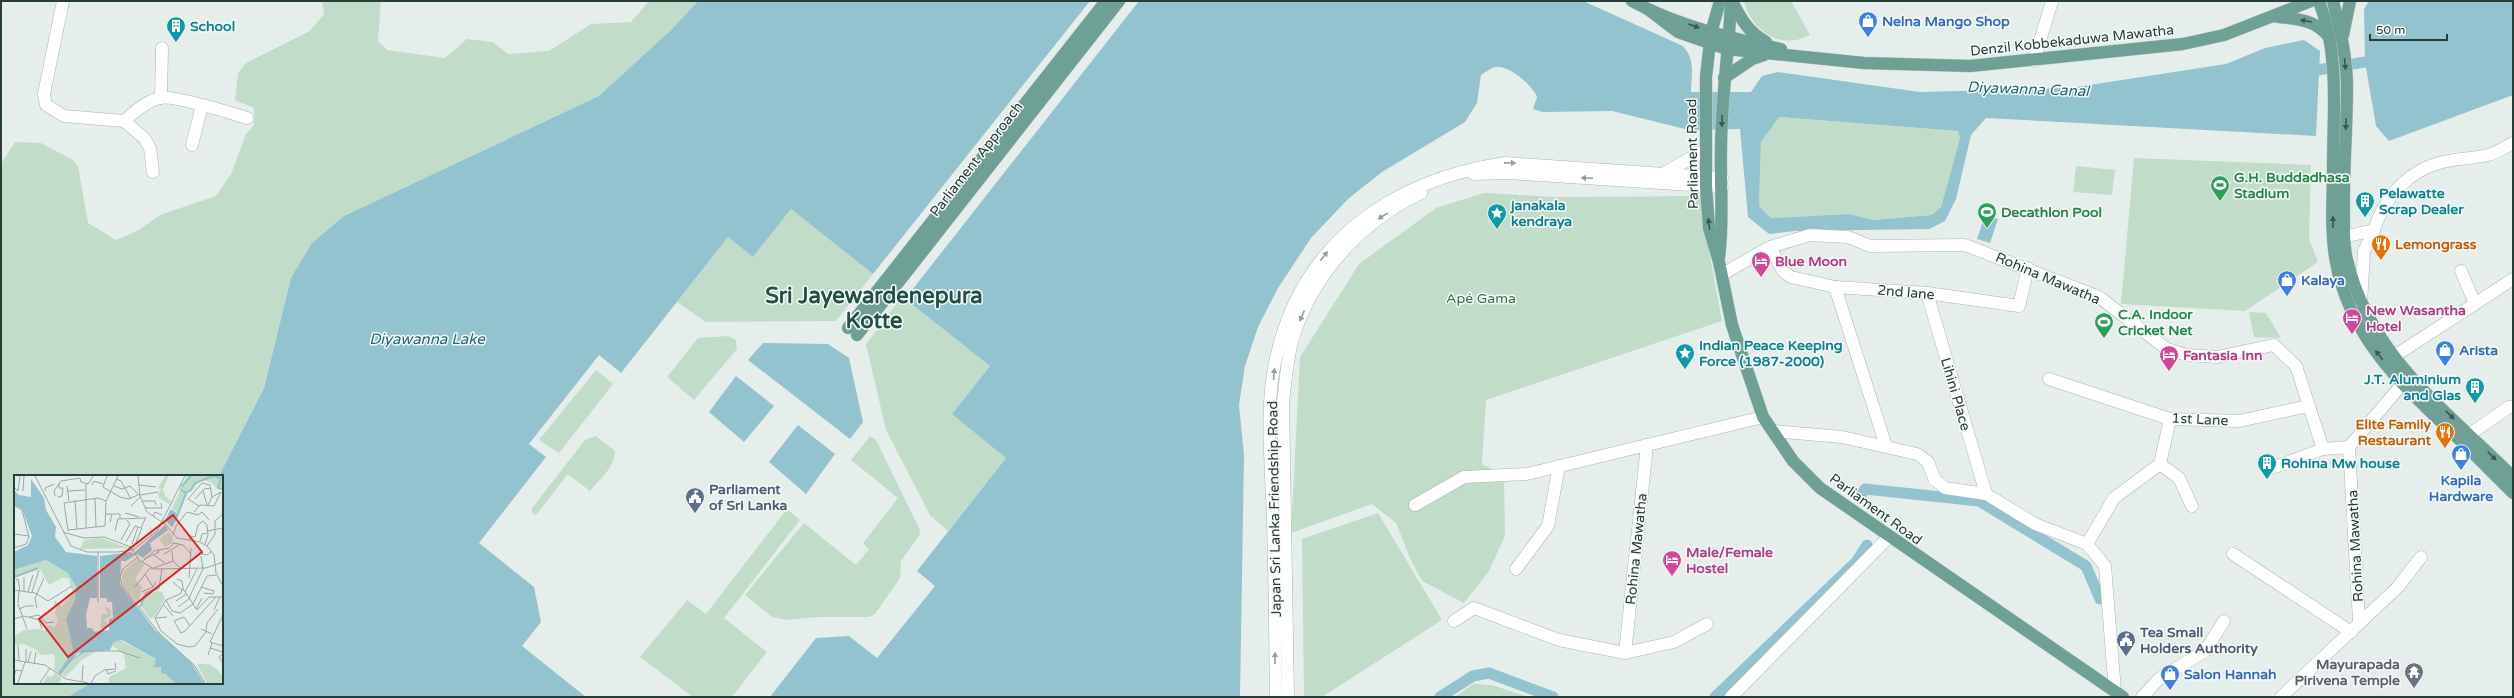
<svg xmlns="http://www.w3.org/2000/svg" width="2514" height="698" font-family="'Varela Round',sans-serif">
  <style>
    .green { fill: #c1ddc9 }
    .water { fill: #93c3ce; fill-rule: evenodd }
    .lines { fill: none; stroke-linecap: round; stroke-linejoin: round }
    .canal { stroke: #93c3ce; stroke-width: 11 }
    .street-casing { stroke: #a9b6b2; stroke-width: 13 }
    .secondary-casing { stroke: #a5b9b3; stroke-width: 13 }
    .primary-casing { stroke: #c2c9c8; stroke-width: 13 }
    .street { stroke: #fff; stroke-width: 12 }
    .secondary { stroke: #fff; stroke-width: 12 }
    .primary { stroke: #6ea095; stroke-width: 12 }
    .oneway { fill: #385750 }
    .oneway2 { fill: #929f9c }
    .labels { text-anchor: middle; stroke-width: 3; stroke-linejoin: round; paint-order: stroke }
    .shop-label { font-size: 14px; font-weight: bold; fill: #366cbe; stroke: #f7faf9; text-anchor: start }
    .culture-label { font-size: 14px; font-weight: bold; fill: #0d838f; stroke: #f7faf9; text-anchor: start }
    .street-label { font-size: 14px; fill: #263f39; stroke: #f7faf9 }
    .leisure-label { font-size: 14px; font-weight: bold; fill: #27864d; stroke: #f7faf9; text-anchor: start }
    .food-label { font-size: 14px; font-weight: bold; fill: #c56008; stroke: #f7faf9; text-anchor: start }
    .hotel-label { font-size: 14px; font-weight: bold; fill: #b23c85; stroke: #f7faf9; text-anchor: start }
    .park-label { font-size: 14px; fill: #33734e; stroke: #f7faf9 }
    .service-label { font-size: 14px; font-weight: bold; fill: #4e5e75; stroke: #f7faf9; text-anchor: start }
    .worship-label { font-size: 14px; font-weight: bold; fill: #5b616d; stroke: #f7faf9; text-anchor: end }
    .water-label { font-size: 15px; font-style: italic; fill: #246777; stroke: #f7faf9 }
    .town-label { font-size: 22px; font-weight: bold; fill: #235046; stroke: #f7faf9 }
    .inset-river { fill: none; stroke: #93c3ce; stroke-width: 2 }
    .inset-road { fill: none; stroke: #99a8a4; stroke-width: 1 }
    .view { fill: #d62828; fill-opacity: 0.15; stroke: #d62828; stroke-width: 2 }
    .inset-edge { fill: none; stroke: #263f39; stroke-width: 2 }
  </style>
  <rect width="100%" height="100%" fill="#e6eeeb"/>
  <g class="green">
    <polygon points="322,1 381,1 378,41 387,50 445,58 467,39 493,42 508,54 549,51 591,24 631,22 649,1 698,1 672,29 599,96 344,216 291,278 264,388 219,476 15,476 15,683 91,683 68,697 1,697 1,164 15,142 41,143 73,160 78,166 88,223 116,240 139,230 160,215 216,196 231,174 246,134 254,125 254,108 235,100 238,73 246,63 310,31 324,14"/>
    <path d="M1744 1H1791L1810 35C1782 51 1751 31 1744 1Z"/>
    <polygon points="1778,117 1958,131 1960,138 1941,207 1932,215 1873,220 1849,214 1771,218 1759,206 1761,142"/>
    <polygon points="2134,158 2311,165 2309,239 2318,262 2245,311 2121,304"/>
    <polygon points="2076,166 2115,170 2112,195 2073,192"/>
    <polygon points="1484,193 1555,197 1704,196 1705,230 1722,321 1486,400 1482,464 1504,475 1505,536 1489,571 1464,603 1422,581 1411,560 1396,523 1372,504 1291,533 1300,357 1359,264 1436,208"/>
    <polygon points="791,209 873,274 836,321 706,322 677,302 728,237 753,257"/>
    <polygon points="902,297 990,366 952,414 1007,457 948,531 930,515 886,430 866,344"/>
    <polygon points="2249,312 2266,313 2281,338 2254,337"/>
    <polygon points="728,336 736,340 737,349 694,400 667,377 698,338"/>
    <polygon points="596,370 613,384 559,453 539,440"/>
    <path d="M596 436 615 451C615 467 600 479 590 491L568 474 536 515 532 513V508L585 440Z"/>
    <polygon points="870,436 876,440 920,530 919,536 901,561 900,578 875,614 869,617 818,617 787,620 772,617 745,595 804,523 856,565 869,549 863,543 898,498 851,460"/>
    <polygon points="787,509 800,520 724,618 767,652 732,697 693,697 640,657 687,600 706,614"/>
    <polygon points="1378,513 1442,620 1322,697 1304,697 1302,539"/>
    <polygon points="1473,684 1492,685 1528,697 1455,697"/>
  </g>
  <g class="water">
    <polygon points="698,1 1090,1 873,274 791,209 753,257 728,237 621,373 599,355 529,444 546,457 479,543 534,587 541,622 522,646 586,697 68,697 91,683 222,683 222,476 219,476 264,388 291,278 312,243 344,216 599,96 672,29"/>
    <path d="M1139 1H1583L1683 46C1696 61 1691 74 1691 92H1751L1762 76 1778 72 1920 92 2070 88 2226 64 2265 48 2304 40 2320 51 2316 136 1986 118 1971 135 1956 199 1945 221 1929 229 1794 231 1769 234 1748 217 1740 129 1689 130 1612 111 1542 112 1533 109 1537 97C1532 85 1509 65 1495 67 1490 68 1485 73 1481 75L1477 103 1465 122 1382 172 1348 199 1311 238 1278 288 1258 327 1245 366 1239 405 1244 455 1240 697H770L816 638 849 636 877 658 935 586 917 571 1006 458 952 414 990 366 905 299ZM1779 117 1958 131 1960 138 1941 207 1932 215 1873 220 1849 214 1771 218 1759 206 1761 142Z"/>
    <polygon points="2369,1 2513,1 2513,95 2389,141 2376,126 2365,62 2364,9"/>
    <polygon points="1985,215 1998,219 1990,243 1977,239"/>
    <polygon points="763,343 828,344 849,358 863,422 850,439 748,360"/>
    <polygon points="736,376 774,406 744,442 709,412"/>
    <polygon points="798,425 835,454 806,494 769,462"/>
  </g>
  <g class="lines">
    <g class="canal">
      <polyline points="2306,72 2365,62"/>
      <polyline points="1859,498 1865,489 1979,501 2086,566 2100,599"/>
      <polyline points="1440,697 1473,676 1489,673 1553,697"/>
      <polyline points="1715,697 1857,561 1867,545"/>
    </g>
    <defs>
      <g id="street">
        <polyline points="63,1 44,94 46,105 64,116 124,121 144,138 150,148 153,172"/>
        <polyline points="2034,61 2052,1"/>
        <polyline points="161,98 162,48"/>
        <path d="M124 121C135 112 146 101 160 98 173 95 231 113 247 118"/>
        <polyline points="192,145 202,105"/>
        <path d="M2335 239 2374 230C2384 198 2407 172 2439 163 2455 158 2472 159 2488 155 2496 153 2505 147 2513 143"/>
        <polyline points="1770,247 1783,271 1791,277 1835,287 1927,293 2019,306 2028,268"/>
        <polyline points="2461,271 2475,304"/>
        <polyline points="1721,275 1770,247 1810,235 1848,237 1870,246 1965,245 2099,297 2167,349 2187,355 2217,357 2274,345 2296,366 2323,449 2349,447"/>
        <polyline points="1835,287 1886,446"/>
        <polyline points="1927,293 1986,494"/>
        <polyline points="2361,304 2364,251 2374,230"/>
        <polyline points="2393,357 2513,279"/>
        <polyline points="2049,379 2170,419 2239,421 2308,406"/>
        <polyline points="1773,431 1842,437 1917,454 1928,462 1935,480 1945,488 1986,494 2035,524 2087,544"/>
        <polyline points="2462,442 2470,434 2509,407 2513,407"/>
        <polyline points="2160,464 2179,478 2192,506"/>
        <polyline points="2275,467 2323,449"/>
        <polyline points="1415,505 1464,477 1527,474 1763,417"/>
        <polyline points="2233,554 2351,632"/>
        <polyline points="1516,569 1548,526 1559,466"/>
        <polyline points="1454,621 1474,608 1559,640 1625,653 1674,642 1707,624"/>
        <polyline points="2359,621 2349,447 2409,376"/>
        <polyline points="1625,653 1647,445"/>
        <polyline points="2115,692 2105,566 2087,544 2114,498 2160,464 2170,419"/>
        <polyline points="1731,697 1889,537"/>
        <polyline points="2142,697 2159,679 2205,651 2224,621"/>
        <polyline points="2281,697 2398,587 2421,557"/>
      </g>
      <g id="secondary">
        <polyline points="1474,174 1509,173 1722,187"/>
        <polyline points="1663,174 1706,149"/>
        <path d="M1276 697C1275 639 1275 582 1273 524 1272 471 1264 409 1276 358 1302 241 1393 180 1505 163L1722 178"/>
        <path d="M1288 697 1283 401C1286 379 1287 356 1294 335 1314 273 1362 221 1421 193"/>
      </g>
      <g id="primary">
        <path d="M1632 1C1678 26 1730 38 1781 49"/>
        <polyline points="1720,1 1711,33 1706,77 1706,186 1709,228 1719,262 1732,325 1763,417 1793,461 1820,488 2123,697"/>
        <path d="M1732 1C1741 19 1748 32 1766 42"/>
        <path d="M2319 1C2340 56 2333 111 2333 168 2333 199 2330 232 2336 262 2351 342 2407 389 2462 442 2479 459 2496 476 2513 493"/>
        <path d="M2333 1C2340 29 2347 58 2347 87 2347 130 2343 172 2344 214 2344 229 2343 245 2347 260 2370 357 2446 410 2513 477"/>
        <polyline points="1649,10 1678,32 1727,49 1864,63 1970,66 2183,44 2224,35 2311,1"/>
        <path d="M2274 16C2297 20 2314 18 2329 37"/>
        <polyline points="2343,35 2350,1"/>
        <polyline points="1724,78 1752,59 1764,55"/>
        <path d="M1719 257C1724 221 1720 186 1721 150 1721 100 1729 51 1731 1"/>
        <polyline points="848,328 1106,1"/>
        <polyline points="857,335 1119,1"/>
      </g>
    </defs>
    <use href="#street" class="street-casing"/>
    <use href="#secondary" class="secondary-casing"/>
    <use href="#primary" class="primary-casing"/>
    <use href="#street" class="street"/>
    <use href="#secondary" class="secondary"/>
    <use href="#primary" class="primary"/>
  </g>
  <defs><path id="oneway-solid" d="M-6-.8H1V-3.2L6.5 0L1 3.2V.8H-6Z"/></defs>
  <g class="oneway">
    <use href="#oneway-solid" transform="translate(2306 21) rotate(-170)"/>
    <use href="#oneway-solid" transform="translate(1694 26) rotate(20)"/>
    <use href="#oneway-solid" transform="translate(2345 64) rotate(85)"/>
    <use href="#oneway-solid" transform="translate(1722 121) rotate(92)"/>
    <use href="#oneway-solid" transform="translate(2346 124) rotate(92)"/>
    <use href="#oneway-solid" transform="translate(2333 222) rotate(-91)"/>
    <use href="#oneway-solid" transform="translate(1709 224) rotate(-97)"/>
    <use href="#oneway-solid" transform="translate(2379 355) rotate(-128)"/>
    <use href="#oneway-solid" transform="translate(2450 415) rotate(43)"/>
    <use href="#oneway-solid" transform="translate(2492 456) rotate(45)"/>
  </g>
  <g class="oneway2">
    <use href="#oneway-solid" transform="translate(1510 163) rotate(1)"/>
    <use href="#oneway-solid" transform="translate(1587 178) rotate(-177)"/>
    <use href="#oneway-solid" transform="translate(1383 216) rotate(148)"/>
    <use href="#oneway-solid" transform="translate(1324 256) rotate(-52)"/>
    <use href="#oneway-solid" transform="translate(1302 316) rotate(113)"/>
    <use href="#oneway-solid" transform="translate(1274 374) rotate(-85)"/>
    <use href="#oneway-solid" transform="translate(1275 658) rotate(-90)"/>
  </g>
  <defs>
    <symbol id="shop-pin" viewBox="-11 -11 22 30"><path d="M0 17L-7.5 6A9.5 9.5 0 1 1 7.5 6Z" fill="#3f7fe0" stroke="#f7faf9"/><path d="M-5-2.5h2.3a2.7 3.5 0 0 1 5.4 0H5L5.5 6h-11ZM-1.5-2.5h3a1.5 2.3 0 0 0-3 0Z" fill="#fff"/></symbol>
    <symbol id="building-pin" viewBox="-11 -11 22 30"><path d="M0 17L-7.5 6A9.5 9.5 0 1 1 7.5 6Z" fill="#0f9aa8" stroke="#f7faf9"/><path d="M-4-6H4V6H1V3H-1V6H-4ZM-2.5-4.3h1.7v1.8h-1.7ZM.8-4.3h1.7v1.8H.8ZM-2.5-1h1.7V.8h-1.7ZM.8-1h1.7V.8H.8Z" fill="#fff"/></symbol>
    <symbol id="stadium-pin" viewBox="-11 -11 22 30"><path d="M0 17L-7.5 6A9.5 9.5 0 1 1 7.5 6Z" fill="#2e9e5b" stroke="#f7faf9"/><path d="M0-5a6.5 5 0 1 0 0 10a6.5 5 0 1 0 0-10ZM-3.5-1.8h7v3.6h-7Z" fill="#fff"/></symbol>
    <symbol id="sight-pin" viewBox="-11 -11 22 30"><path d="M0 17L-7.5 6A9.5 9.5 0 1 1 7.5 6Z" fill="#0f9aa8" stroke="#f7faf9"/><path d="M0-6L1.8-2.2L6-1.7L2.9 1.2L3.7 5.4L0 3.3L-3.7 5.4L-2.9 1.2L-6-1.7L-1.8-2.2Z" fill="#fff"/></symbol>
    <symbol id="restaurant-pin" viewBox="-11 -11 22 30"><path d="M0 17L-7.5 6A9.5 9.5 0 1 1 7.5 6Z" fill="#e8710a" stroke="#f7faf9"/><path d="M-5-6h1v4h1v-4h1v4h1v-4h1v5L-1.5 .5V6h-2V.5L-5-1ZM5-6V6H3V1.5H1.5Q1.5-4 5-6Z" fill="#fff"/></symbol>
    <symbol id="hotel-pin" viewBox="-11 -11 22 30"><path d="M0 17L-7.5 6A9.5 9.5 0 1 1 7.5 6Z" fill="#d1479c" stroke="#f7faf9"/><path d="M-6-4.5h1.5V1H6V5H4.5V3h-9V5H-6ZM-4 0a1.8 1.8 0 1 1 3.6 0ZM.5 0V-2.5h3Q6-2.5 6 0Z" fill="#fff"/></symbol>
    <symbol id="civic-pin" viewBox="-11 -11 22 30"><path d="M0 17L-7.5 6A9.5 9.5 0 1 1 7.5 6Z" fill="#5c6f8a" stroke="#f7faf9"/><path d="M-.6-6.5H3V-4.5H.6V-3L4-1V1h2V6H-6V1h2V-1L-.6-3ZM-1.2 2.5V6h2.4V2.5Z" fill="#fff"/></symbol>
    <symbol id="temple-pin" viewBox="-11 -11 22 30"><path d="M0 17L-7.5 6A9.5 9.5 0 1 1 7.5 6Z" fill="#6b7280" stroke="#f7faf9"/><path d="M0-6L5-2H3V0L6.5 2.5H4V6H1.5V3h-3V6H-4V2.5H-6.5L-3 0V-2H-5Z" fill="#fff"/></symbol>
  </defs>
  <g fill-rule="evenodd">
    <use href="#shop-pin" x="1857" y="10" width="22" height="30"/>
    <use href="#building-pin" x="165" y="15" width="22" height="30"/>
    <use href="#stadium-pin" x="2209" y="174" width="22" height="30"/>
    <use href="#building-pin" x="2354" y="190" width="22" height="30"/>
    <use href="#stadium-pin" x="1976" y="201" width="22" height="30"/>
    <use href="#sight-pin" x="1486" y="202" width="22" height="30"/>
    <use href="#restaurant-pin" x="2370" y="233" width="22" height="30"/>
    <use href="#hotel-pin" x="1750" y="250" width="22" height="30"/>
    <use href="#shop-pin" x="2276" y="269" width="22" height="30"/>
    <use href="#hotel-pin" x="2341" y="307" width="22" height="30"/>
    <use href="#stadium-pin" x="2093" y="311" width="22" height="30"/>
    <use href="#shop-pin" x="2434" y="339" width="22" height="30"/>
    <use href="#sight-pin" x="1674" y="342" width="22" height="30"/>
    <use href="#hotel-pin" x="2158" y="344" width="22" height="30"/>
    <use href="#building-pin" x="2464" y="376" width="22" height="30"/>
    <use href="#restaurant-pin" x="2434" y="421" width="22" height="30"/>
    <use href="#shop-pin" x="2450" y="443" width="22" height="30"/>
    <use href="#building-pin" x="2256" y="452" width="22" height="30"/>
    <use href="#civic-pin" x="684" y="486" width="22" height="30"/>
    <use href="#hotel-pin" x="1661" y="549" width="22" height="30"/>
    <use href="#civic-pin" x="2115" y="629" width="22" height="30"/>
    <use href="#temple-pin" x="2403" y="661" width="22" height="30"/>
    <use href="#shop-pin" x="2159" y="663" width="22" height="30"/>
  </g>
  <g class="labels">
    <g class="shop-label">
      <text x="1882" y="26">Nelna Mango Shop</text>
      <text x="2301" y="285">Kalaya</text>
      <text x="2459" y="355">Arista</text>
      <text x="2461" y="485" text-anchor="middle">Kapila<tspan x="2461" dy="16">Hardware</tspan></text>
      <text x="2184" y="679">Salon Hannah</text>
    </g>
    <g class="culture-label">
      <text x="190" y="31">School</text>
      <text x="2379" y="198">Pelawatte<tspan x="2379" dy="16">Scrap Dealer</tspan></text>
      <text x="1511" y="210">janakala<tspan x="1511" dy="16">kendraya</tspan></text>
      <text x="1699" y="350">Indian Peace Keeping<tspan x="1699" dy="16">Force (1987-2000)</tspan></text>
      <text x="2461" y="384" text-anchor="end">J.T. Aluminium<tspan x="2461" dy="16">and Glas</tspan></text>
      <text x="2281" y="468">Rohina Mw house</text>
    </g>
    <g class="street-label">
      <text transform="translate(2072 40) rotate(-6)" y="5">Denzil Kobbekaduwa Mawatha</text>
      <text transform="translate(1692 154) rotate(-91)" y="5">Parliament Road</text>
      <text transform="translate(976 159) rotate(-52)" y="5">Parliament Approach</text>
      <text transform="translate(2048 278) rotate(23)" y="5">Rohina Mawatha</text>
      <text transform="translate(1906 292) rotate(5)" y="5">2nd lane</text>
      <text transform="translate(1956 394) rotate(74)" y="5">Lihini Place</text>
      <text transform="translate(2200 419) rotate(3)" y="5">1st Lane</text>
      <text transform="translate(1274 509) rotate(-91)" y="5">Japan Sri Lanka Friendship Road</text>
      <text transform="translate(1876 509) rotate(36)" y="5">Parliament Road</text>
      <text transform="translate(2355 546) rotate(-93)" y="5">Rohina Mawatha</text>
      <text transform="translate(1636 549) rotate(-84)" y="5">Rohina Mawatha</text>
    </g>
    <g class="leisure-label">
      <text x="2234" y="182">G.H. Buddadhasa<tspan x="2234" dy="16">Stadium</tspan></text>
      <text x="2001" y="217">Decathlon Pool</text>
      <text x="2118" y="319">C.A. Indoor<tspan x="2118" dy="16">Cricket Net</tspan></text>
    </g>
    <g class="food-label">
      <text x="2395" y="249">Lemongrass</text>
      <text x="2431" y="429" text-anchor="end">Elite Family<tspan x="2431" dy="16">Restaurant</tspan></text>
    </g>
    <g class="hotel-label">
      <text x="1775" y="266">Blue Moon</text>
      <text x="2366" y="315">New Wasantha<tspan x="2366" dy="16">Hotel</tspan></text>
      <text x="2183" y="360">Fantasia Inn</text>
      <text x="1686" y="557">Male/Female<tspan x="1686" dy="16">Hostel</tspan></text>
    </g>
    <g class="park-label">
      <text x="1481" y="303">Apé Gama</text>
    </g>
    <g class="service-label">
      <text x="709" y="494">Parliament<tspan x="709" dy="16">of Sri Lanka</tspan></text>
      <text x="2140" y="637">Tea Small<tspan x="2140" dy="16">Holders Authority</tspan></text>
    </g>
    <g class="worship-label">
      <text x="2400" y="669">Mayurapada<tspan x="2400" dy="16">Pirivena Temple</tspan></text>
    </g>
    <g class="water-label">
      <text transform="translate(2028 89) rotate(2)" y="5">Diyawanna Canal</text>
      <text x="427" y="344">Diyawanna Lake</text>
    </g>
    <g class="town-label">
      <text x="874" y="303">Sri Jayewardenepura<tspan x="874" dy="25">Kotte</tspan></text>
    </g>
  </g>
  <g transform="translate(14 475)">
    <rect width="209" height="209" fill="#e6eeeb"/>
    <path d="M151 1H155L149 14 151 21 157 26 155 29 145 23 144 18 148 15 144 13ZM173 1H209V14L202 13 198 8 188 4 174 17 165 39 158 33ZM155 57 159 62 158 67H161L151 72 145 64ZM87 63 115 73 66 74 70 65ZM124 84 130 90 121 104 128 113 124 128 117 119 120 114 116 119 109 109 108 102 110 96ZM32 85 54 98 62 111 61 125 52 147 59 175 44 198 40 194 41 183 39 179 26 180 23 175 10 169 0 170V161L10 155 25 154 31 156 33 150 41 152 44 146 41 138 43 132 40 131V125L48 131 59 119 55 104 50 102 35 110 26 94 0 103V95ZM143 116 148 117 151 124 140 142 136 144 127 131 132 119ZM90 131 96 134 97 141 89 145 93 147V153H86L88 139H94ZM106 165 142 184V188L161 208H95V202L112 193 110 179 99 171 100 167ZM69 177H82L69 184 51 202 48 199 56 187ZM183 189H195L204 195 209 203V208H193ZM41 198 48 203 45 208H30L33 201 38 202Z" fill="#c1ddc9"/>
    <path d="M17 4 30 23 32 35 42 52 41 62 52 77 83 81V123H76L72 139 73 153H78L80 157 95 155V144L99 143 98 127H93V123H86V81L117 77 119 79 151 50 154 55 136 68 138 75 129 83 123 79 112 86H107L106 109 141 155 177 187 190 208H161L152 199 147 198V192H140L142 184 108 165 100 167 96 175 64 178 46 199 44 198 59 175 52 144 61 125 62 111 54 98 32 85 0 95V77L14 70 18 61 8 34 0 30V15L5 20 17 22ZM157 34 165 40 158 52 151 45Z" fill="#93c3ce"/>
    <path class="inset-river" d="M167 12 177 1M172 18 177 15 181 8 199 1 207 3 204 13 209 14M164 39 172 18 166 14M0 102 24 93M126 132 132 118 145 113"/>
    <path class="inset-road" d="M21 1 57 71 73 77H103L119 75 143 56 171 1M93 1 89 12 106 22 115 24 126 19M124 1 126 21 133 37 151 49 163 63 186 67 193 71 200 80 202 98 209 111M102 4 107 6 117 24M72 9V53M78 10 80 6 89 9M125 10 142 12M53 11 55 26M100 11 108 14 116 11 124 19M0 12 4 16 6 1M9 16 10 1M32 16 31 13 40 9M54 16 71 15M189 16 193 30M126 20 144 17M41 21 40 16 47 6 66 3 67 7 74 9 79 1M44 22 48 21 49 13H45V8M81 24 82 52M181 24 190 14 197 13M61 25 63 54M129 26H141L142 30M0 30 8 35 15 62 12 69 0 73M117 31 127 21M185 31 174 24 188 8 196 10 198 22M131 33H148L147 28M180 37 186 30 200 31 207 17 198 22 194 30M111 38 125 42M91 39H98L96 47M98 39H106V44M139 41 141 37 148 40M184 50 189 46 193 50 194 60 191 69M54 55 91 51 92 26 104 1M54 56 50 28 84 23 92 26M101 56 104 44 132 43M193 56 209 53M49 57 70 63 90 62 117 72M0 59 15 61M159 60 162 51 173 37 184 40 188 37 195 45M107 65 116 49 113 45M175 65 176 61 181 62 184 50M186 66 188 59 193 58M112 67 121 51 127 53 132 42M122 67 128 53M118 69 124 52M116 71 125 85 140 94 192 93 209 87M193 71 201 59V46L208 40 209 31M158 76 159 86 166 93M150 79 165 70M187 79 193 80 198 76M140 80 151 88M124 82 109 94 106 102 108 110 145 158 181 191 191 208M130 84 145 77 144 74M128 87 140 76 155 73 160 68 169 70 177 79M137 94 159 86M131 99 139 112M175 103 177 73M163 104 168 106 169 114 183 135 195 122H209M2 105 4 104 6 116M159 107 168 115M121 112 136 93M187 112 200 116 199 119 190 118M145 113 148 94M169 114 166 119 152 125 141 143 147 156 163 169 175 172 181 171 192 157 193 148 204 134M0 115 21 118 34 126 58 111M10 117V102M14 117 19 100M18 117 25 95M128 117 139 112 142 107M171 117 183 94M175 123 189 94 187 81M152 125 158 136 166 138 179 129 193 101 202 100M162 126 172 119M84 127V77M4 128 5 116M4 129 13 154M149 129 159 141M164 132 175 124M23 133 21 123 30 103M5 134 12 131H20M182 134 188 123M200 135 206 122M209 140 196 167 209 171M15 142 25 140 32 148 40 147M141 143 153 142M0 144 10 141 25 145 28 154M176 151 170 142 160 146 167 158 171 156 202 122M187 154 198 159M4 170 5 186M196 173 209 177M194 180 198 168M0 185 31 190 52 204 74 208M12 188V174M14 188 17 176M209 188 205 182 209 179M20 189 22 177M92 194 94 199 102 196M46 200 56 186 71 176H105L126 183M0 201 2 195 8 196M68 206 69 190M4 208 11 187M26 208 36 193M77 208 81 201 90 195 102 194 101 188"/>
    <path class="view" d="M159 40 188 77 54 182 25 144Z"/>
    <rect width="209" height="209" class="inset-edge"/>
  </g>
  <rect width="2514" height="698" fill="none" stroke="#263f39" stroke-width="4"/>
  <path d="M2370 34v6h77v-6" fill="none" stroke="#263f39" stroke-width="2"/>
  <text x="2376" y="34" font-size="12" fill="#263f39" stroke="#f7faf9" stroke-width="3" paint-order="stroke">50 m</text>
</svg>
